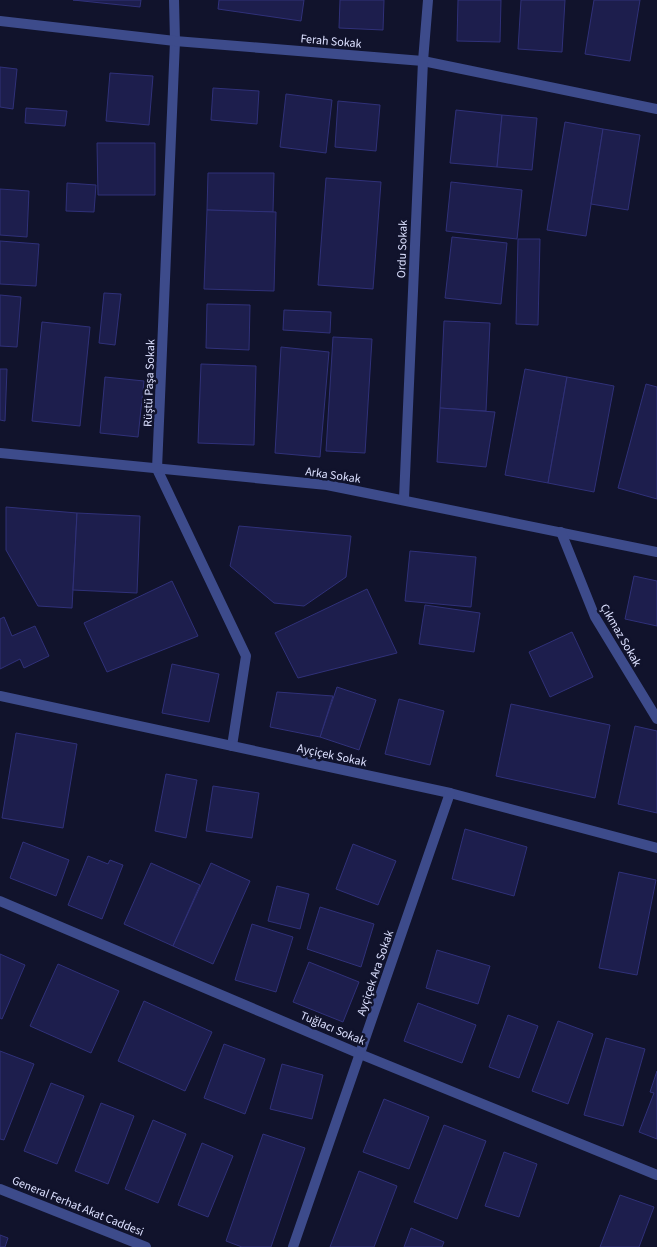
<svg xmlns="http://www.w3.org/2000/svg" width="657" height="1247" font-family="'Source Sans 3',sans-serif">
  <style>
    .building { fill: #1d1e4d; stroke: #303179 }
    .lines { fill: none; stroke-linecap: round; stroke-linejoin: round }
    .minor { stroke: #3d4b8b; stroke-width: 10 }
    .tertiary { stroke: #3d4b8b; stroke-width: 10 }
    .labels { text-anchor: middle; stroke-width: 5; stroke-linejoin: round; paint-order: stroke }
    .street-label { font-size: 12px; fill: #dce0ff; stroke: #11132c }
  </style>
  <rect width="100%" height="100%" fill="#11132c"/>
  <g class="building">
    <polygon points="73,0 141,0 140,7"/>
    <polygon points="219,0 304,0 301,21 218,9"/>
    <polygon points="340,0 384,0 383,30 339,28"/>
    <polygon points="458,0 501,0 500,42 457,41"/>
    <polygon points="521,0 565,0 562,52 518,49"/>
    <polygon points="594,0 640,0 630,61 585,54"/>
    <polygon points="0,67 17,69 13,109 0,107"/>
    <polygon points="110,73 153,76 149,125 106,121"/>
    <polygon points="213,88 259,91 257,124 211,120"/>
    <polygon points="286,94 332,100 326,153 280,147"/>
    <polygon points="338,101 380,105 376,151 335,147"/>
    <polygon points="26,108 67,111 65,126 25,123"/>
    <polygon points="456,110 502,115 497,167 450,163"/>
    <polygon points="502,115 537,118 532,170 497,167"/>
    <polygon points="565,122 603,129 586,236 547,230"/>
    <polygon points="603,129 640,135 628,210 591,204"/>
    <polygon points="97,143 155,143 155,195 98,195"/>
    <polygon points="208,173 274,173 273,212 207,210"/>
    <polygon points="326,178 381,182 373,289 318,285"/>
    <polygon points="451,182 522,190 517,239 446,231"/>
    <polygon points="67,183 96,185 94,212 66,211"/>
    <polygon points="0,189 29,191 27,237 0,235"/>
    <polygon points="207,210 276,212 274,291 204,289"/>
    <polygon points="452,237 507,243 501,304 445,298"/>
    <polygon points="518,239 540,239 538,325 516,324"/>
    <polygon points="0,241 39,244 36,286 0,284"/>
    <polygon points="104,293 121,294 115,345 99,343"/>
    <polygon points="0,295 21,297 17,347 0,346"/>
    <polygon points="207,304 250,305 249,350 206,348"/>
    <polygon points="284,310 331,312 330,333 283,330"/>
    <polygon points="444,321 490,323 486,411 440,408"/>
    <polygon points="42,322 90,327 80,426 32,421"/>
    <polygon points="333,337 372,339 365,453 326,451"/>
    <polygon points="281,347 329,352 320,457 275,453"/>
    <polygon points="201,364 256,366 254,445 198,443"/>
    <polygon points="0,369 7,369 5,421 0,420"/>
    <polygon points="525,369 567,377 548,483 505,475"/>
    <polygon points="105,377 144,381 138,437 100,433"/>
    <polygon points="567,377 614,386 594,492 548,483"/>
    <polygon points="646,384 657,387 657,499 618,488"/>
    <polygon points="440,408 495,412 486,467 437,462"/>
    <polygon points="6,507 77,513 72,608 38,606 6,550"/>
    <polygon points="77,513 140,516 137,593 73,590"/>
    <polygon points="239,526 351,536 346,577 304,606 274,603 230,566"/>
    <polygon points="410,551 476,557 471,607 405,601"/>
    <polygon points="634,576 657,581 657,626 625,619"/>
    <polygon points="172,581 198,636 107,672 84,623"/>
    <polygon points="367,589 397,653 298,678 275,633"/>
    <polygon points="425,605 480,613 474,652 419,644"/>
    <polygon points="4,617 12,636 35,626 49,656 24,668 20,659 0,669 0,619"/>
    <polygon points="572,632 593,677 550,697 529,652"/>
    <polygon points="172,664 219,674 209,722 162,713"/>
    <polygon points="337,687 376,700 359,750 320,737"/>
    <polygon points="277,692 333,696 320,737 270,727"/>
    <polygon points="399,699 444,711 430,765 385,754"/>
    <polygon points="511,704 610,725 595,798 496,776"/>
    <polygon points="635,726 657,731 657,813 618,804"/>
    <polygon points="16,733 77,744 63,828 2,818"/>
    <polygon points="166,774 197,780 186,838 155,831"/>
    <polygon points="213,786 259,793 252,838 206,831"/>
    <polygon points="465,829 527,847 514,896 452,879"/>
    <polygon points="23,842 69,860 56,896 10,878"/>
    <polygon points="353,844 396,861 378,905 336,889"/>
    <polygon points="88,856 108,864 110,860 123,865 102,919 68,905"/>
    <polygon points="151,863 200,885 173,946 124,924"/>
    <polygon points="211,863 250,881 213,964 173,946"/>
    <polygon points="619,872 656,880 637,975 599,968"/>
    <polygon points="277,886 309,894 300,929 268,921"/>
    <polygon points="320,907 374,924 361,967 307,949"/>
    <polygon points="252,924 293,937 276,992 235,980"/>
    <polygon points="437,950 490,966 478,1004 426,988"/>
    <polygon points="0,954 25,965 2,1019 0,1018"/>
    <polygon points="309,962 359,982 343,1022 293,1002"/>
    <polygon points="58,964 119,991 91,1053 30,1026"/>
    <polygon points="144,1001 212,1032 185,1091 118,1061"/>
    <polygon points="418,1003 476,1025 462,1063 404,1041"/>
    <polygon points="508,1015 538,1026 519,1078 489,1067"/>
    <polygon points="558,1021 593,1034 568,1104 532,1091"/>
    <polygon points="606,1038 645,1049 623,1126 584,1115"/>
    <polygon points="224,1044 265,1059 245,1114 204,1098"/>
    <polygon points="0,1051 34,1064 4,1140 0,1139"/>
    <polygon points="282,1064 323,1075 312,1119 270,1109"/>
    <polygon points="657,1071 657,1139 639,1132 654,1093 650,1092"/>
    <polygon points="51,1083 84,1096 57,1164 24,1151"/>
    <polygon points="384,1099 429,1117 409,1169 363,1152"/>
    <polygon points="101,1103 134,1116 108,1184 75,1171"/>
    <polygon points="153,1120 186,1134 158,1203 125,1189"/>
    <polygon points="444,1125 486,1141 457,1219 414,1202"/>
    <polygon points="263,1134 305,1148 271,1247 242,1247 226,1241"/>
    <polygon points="202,1143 233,1156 208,1217 178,1205"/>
    <polygon points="504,1152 537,1164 519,1217 485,1206"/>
    <polygon points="359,1171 397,1186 374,1247 330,1247"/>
    <polygon points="620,1195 654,1207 639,1247 600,1247"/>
    <polygon points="411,1228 444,1242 442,1247 404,1247"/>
    <polygon points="0,1235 8,1238 5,1247 0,1247"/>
  </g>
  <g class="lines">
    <g class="minor">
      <polyline points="174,0 175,41 157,469 246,656 232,746"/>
      <polyline points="0,21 175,41 423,61 657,109"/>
      <polyline points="0,453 327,485 657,552"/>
      <polyline points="404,499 423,61 428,0"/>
      <polyline points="561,532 595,617 657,719"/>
      <polyline points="0,696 450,793 657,848"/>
      <polyline points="0,901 360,1054 657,1175"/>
      <polyline points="293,1247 450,793"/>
    </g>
    <polyline class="tertiary" points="0,1189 146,1247"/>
  </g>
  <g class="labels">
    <g class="street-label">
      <text transform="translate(331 41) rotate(5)" y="4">Ferah Sokak</text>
      <text transform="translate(402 249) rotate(-88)" y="4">Ordu Sokak</text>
      <text transform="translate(149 383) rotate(-88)" y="4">Rüştü Paşa Sokak</text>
      <text transform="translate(333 475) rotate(8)" y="4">Arka Sokak</text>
      <text transform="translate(621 635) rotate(60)" y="4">Çıkmaz Sokak</text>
      <text transform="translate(332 755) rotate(12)" y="4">Ayçiçek Sokak</text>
      <text transform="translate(375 973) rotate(-71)" y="4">Ayçiçek Ara Sokak</text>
      <text transform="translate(333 1028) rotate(23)" y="4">Tuğlacı Sokak</text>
      <text transform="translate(78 1206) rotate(22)" y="4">General Ferhat Akat Caddesi</text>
    </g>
  </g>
</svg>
